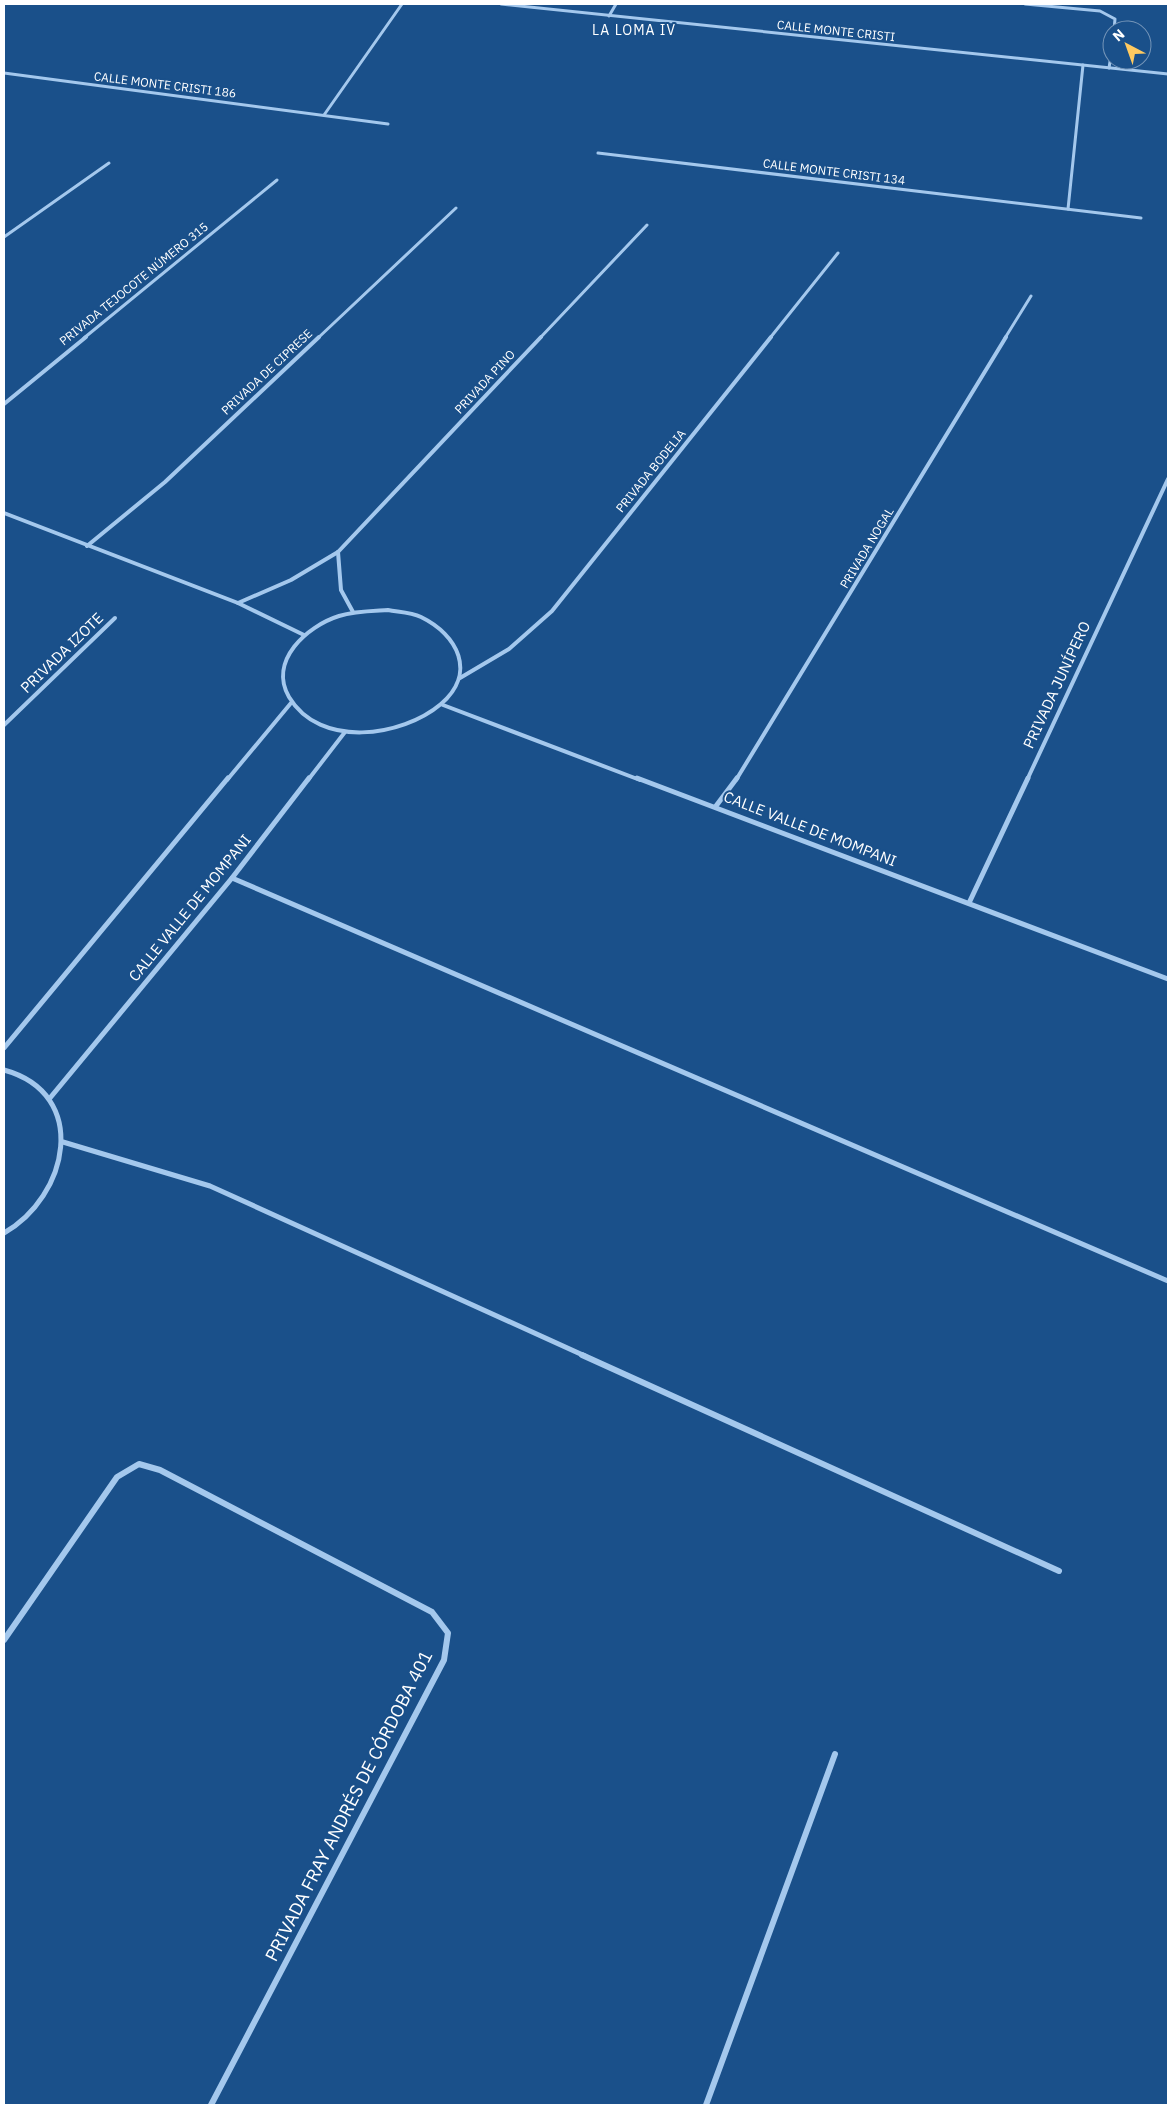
<svg xmlns="http://www.w3.org/2000/svg" width="1172" height="2109" font-family="'IBM Plex Sans',sans-serif">
  <style>
    .lines { fill: none; stroke-linecap: round; stroke-linejoin: round }
    .street-far3 { stroke: #a4c8ed; stroke-width: 3 }
    .street-far2 { stroke: #a4c8ed; stroke-width: 4 }
    .street-far1 { stroke: #a4c8ed; stroke-width: 5 }
    .street { stroke: #a4c8ed; stroke-width: 6 }
    .labels { text-anchor: middle; stroke-width: 4; stroke-linejoin: round; paint-order: stroke }
    .far-street-label { font-size: 12px; fill: #fff; stroke: #1a508a }
    .far-neighbourhood-label { font-size: 14px; letter-spacing: 1px; fill: #fff; stroke: #1a508a }
    .street-label { font-size: 15px; fill: #fff; stroke: #1a508a }
    .near-street-label { font-size: 18px; fill: #fff; stroke: #1a508a }
  </style>
  <rect width="100%" height="100%" fill="#1a508a"/>
  <g class="lines">
    <g class="street-far3">
      <polyline points="501,4 1168,74"/>
      <polyline points="1025,4 1100,11 1115,19 1114,30"/>
      <polyline points="609,16 616,4"/>
      <polyline points="1109,68 1112,49"/>
      <polyline points="4,73 388,124"/>
      <polyline points="324,115 402,4"/>
      <polyline points="598,153 1141,218"/>
      <polyline points="1068,209 1083,65"/>
      <polyline points="4,237 109,163"/>
      <polyline points="84,338 277,180"/>
      <polyline points="318,338 456,208"/>
      <polyline points="540,338 647,225"/>
      <polyline points="770,338 838,253"/>
      <polyline points="1005,338 1031,296"/>
    </g>
    <g class="street-far2">
      <polyline points="4,404 86,337"/>
      <polyline points="4,513 238,603 304,635"/>
      <polyline points="87,546 165,482 319,337"/>
      <polyline points="338,552 341,590 353,612"/>
      <polyline points="238,603 291,580 338,552 541,337"/>
      <path d="M388 610C399 612 411 612 421 617 458 635 477 673 441 704 402 737 320 749 289 697 268 661 307 626 339 616 355 611 372 611 388 610Z"/>
      <polyline points="460,678 509,649 552,611 771,337"/>
      <polyline points="443,705 640,780"/>
      <polyline points="4,725 115,618"/>
      <polyline points="227,780 291,703"/>
      <polyline points="308,780 345,732"/>
      <polyline points="736,780 1006,337"/>
      <polyline points="1027,780 1168,479"/>
    </g>
    <g class="street-far1">
      <polyline points="637,778 1168,979"/>
      <polyline points="716,806 737,778"/>
      <polyline points="232,878 1168,1281"/>
      <polyline points="969,903 1028,778"/>
      <polyline points="4,1048 228,778"/>
      <path d="M4 1070C91 1094 68 1197 4 1233"/>
      <polyline points="50,1098 232,878 309,778"/>
      <polyline points="63,1142 210,1186 585,1356"/>
    </g>
    <g class="street">
      <polyline points="582,1355 1059,1571"/>
      <polyline points="4,1640 117,1477 139,1464 160,1470 432,1612 448,1633 444,1660 211,2105"/>
      <polyline points="706,2105 835,1754"/>
    </g>
  </g>
  <g class="labels">
    <g class="far-street-label">
      <text transform="translate(836 31) rotate(6)" y="4">CALLE MONTE CRISTI</text>
      <text transform="translate(165 85) rotate(7)" y="4">CALLE MONTE CRISTI 186</text>
      <text transform="translate(834 172) rotate(7)" y="4">CALLE MONTE CRISTI 134</text>
      <text transform="translate(134 284) rotate(-39)" y="4">PRIVADA TEJOCOTE NÚMERO 315</text>
      <text transform="translate(267 372) rotate(-43)" y="4">PRIVADA DE CIPRESE</text>
      <text transform="translate(485 382) rotate(-47)" y="4">PRIVADA PINO</text>
      <text transform="translate(651 471) rotate(-51)" y="4">PRIVADA BODELIA</text>
      <text transform="translate(867 548) rotate(-59)" y="4">PRIVADA NOGAL</text>
    </g>
    <g class="far-neighbourhood-label">
      <text x="634" y="35">LA LOMA IV</text>
    </g>
    <g class="street-label">
      <text transform="translate(62 653) rotate(-44)" y="5">PRIVADA IZOTE</text>
      <text transform="translate(1057 685) rotate(-65)" y="5">PRIVADA JUNÍPERO</text>
      <text transform="translate(810 829) rotate(21)" y="5">CALLE VALLE DE MOMPANI</text>
      <text transform="translate(190 908) rotate(-51)" y="5">CALLE VALLE DE MOMPANI</text>
    </g>
    <g class="near-street-label">
      <text transform="translate(349 1806) rotate(-63)" y="6">PRIVADA FRAY ANDRÉS DE CÓRDOBA 401</text>
    </g>
  </g>
  <rect width="1172" height="2109" fill="none" stroke="#ffffff" stroke-width="10"/>
  <g transform="translate(1127 45) rotate(319)"><circle r="24" fill="#1a508a" stroke="#7696b9"/>
  <path d="M0-4L9 19L0 12L-9 19Z" fill="#ffca60"/>
  <text y="-8" font-size="14" font-weight="bold" text-anchor="middle" fill="#ffffff">N</text>
  </g>
</svg>
